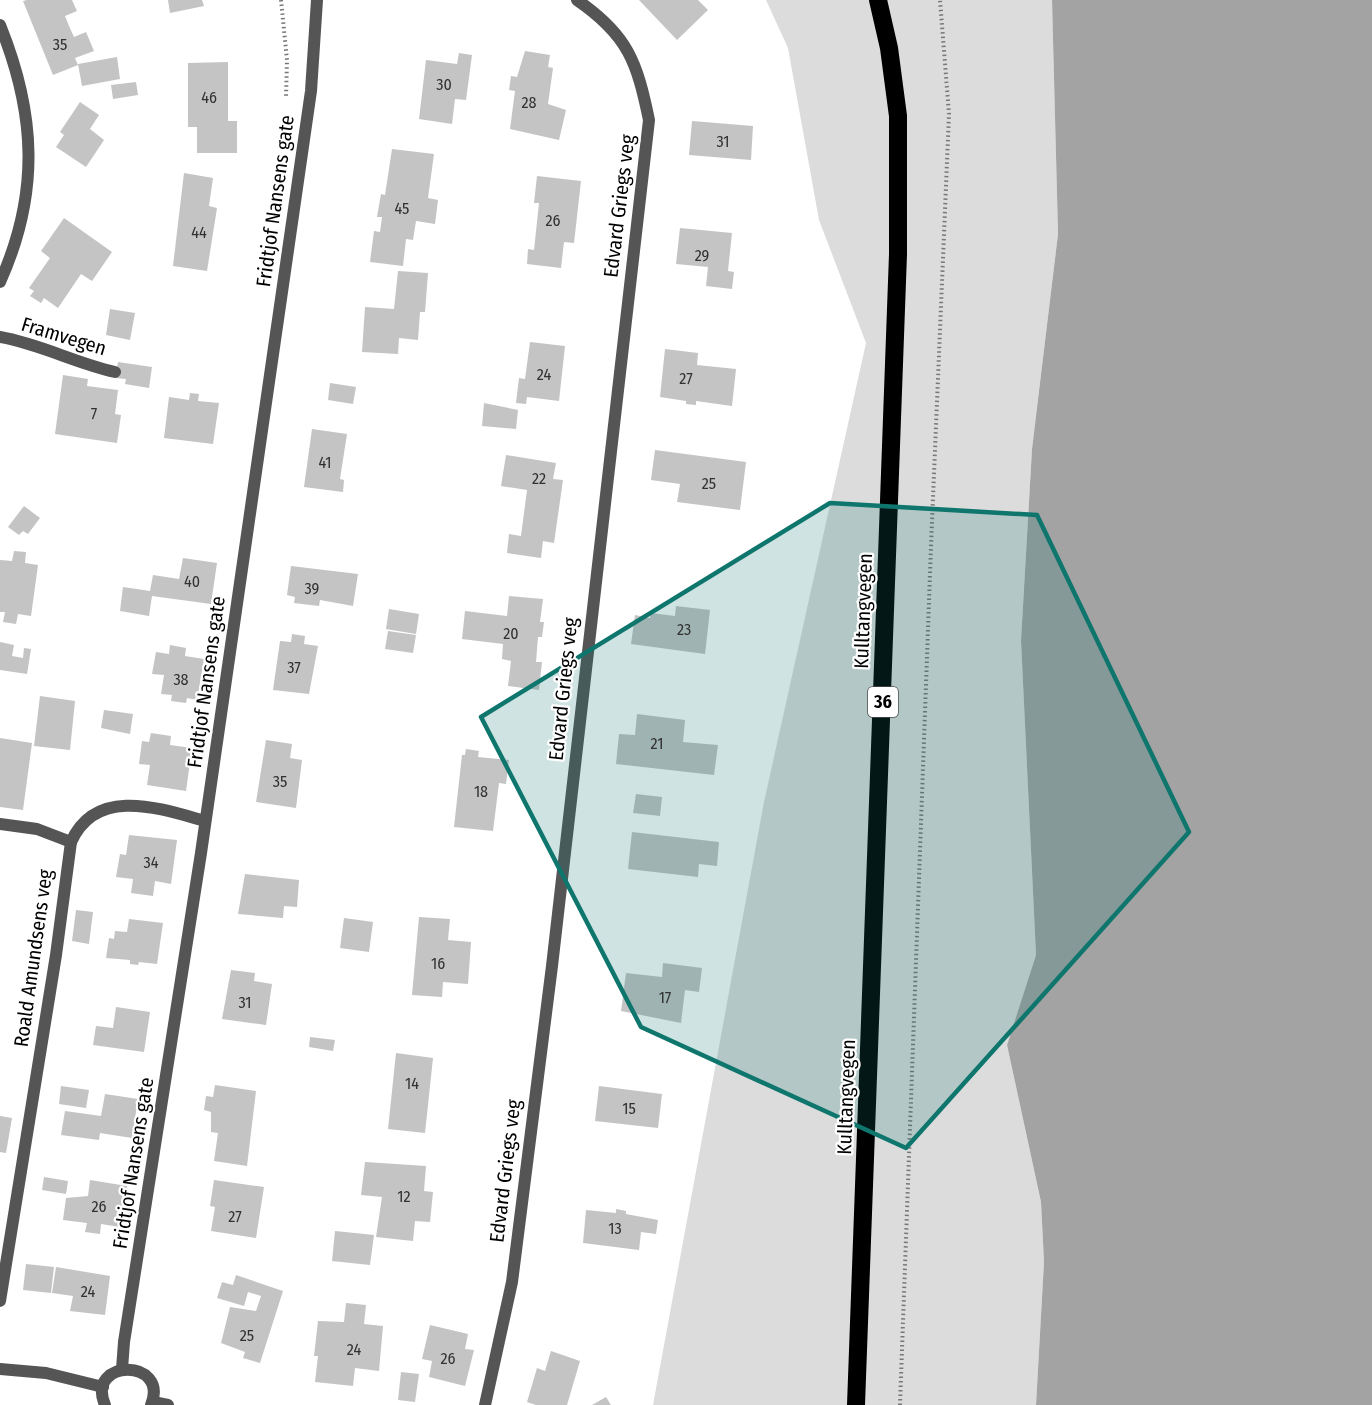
<svg xmlns="http://www.w3.org/2000/svg" width="1372" height="1405" font-family="'Fira Sans Condensed',sans-serif">
  <style>
    .green { fill: #dcdcdc }
    .water { fill: #a3a3a3 }
    .building { fill: #c4c4c4 }
    .lines { fill: none; stroke-linecap: round; stroke-linejoin: round }
    .path { stroke: #777; stroke-width: 4; stroke-dasharray: 1.5 3; stroke-linecap: butt }
    .lane { stroke: #555; stroke-width: 12 }
    .street { stroke: #555; stroke-width: 12 }
    .highway { stroke: #000; stroke-width: 18 }
    .marked { fill: #0f766e; fill-opacity: 0.2; stroke: #0f766e; stroke-width: 4.5; stroke-linejoin: round }
    .labels { text-anchor: middle; stroke-width: 4.5; stroke-linejoin: round; paint-order: stroke }
    .number-label { font-size: 16px; fill: #313131 }
    .shield { fill: #fff; stroke: #4c4c4c; stroke-width: 1.5 }
    .shield-label { font-size: 18px; font-weight: bold; fill: #000 }
    .street-label { font-size: 20px; fill: #000; stroke: #fff }
  </style>
  <rect width="100%" height="100%" fill="#fff"/>
  <polygon class="green" points="766,0 1052,0 1058,234 1032,449 1021,641 1036,955 1007,1045 1041,1202 1044,1262 1036,1405 653,1405 764,802 866,343 819,220 788,48"/>
  <polygon class="water" points="1052,0 1372,0 1372,1405 1036,1405 1044,1262 1041,1202 1007,1045 1036,955 1021,641 1032,449 1058,234"/>
  <g class="building">
    <polygon points="27,0 72,0 77,11 65,16 69,26 74,37 86,32 94,51 75,58 78,65 53,75 23,1"/>
    <polygon points="168,0 202,0 204,6 170,13"/>
    <polygon points="639,0 698,0 708,10 677,40"/>
    <polygon points="525,51 550,55 548,67 553,68 548,104 566,110 559,140 510,129 515,91 509,90 511,76 517,77"/>
    <polygon points="459,53 472,55 466,100 455,99 452,124 419,119 426,60 457,64"/>
    <polygon points="117,57 120,79 82,86 78,64"/>
    <polygon points="228,62 228,121 237,121 237,153 197,153 197,127 188,127 188,63"/>
    <polygon points="136,82 138,95 113,99 111,85"/>
    <polygon points="80,102 99,115 90,129 104,140 86,167 56,147 64,135 60,132"/>
    <polygon points="692,121 753,126 751,160 689,155"/>
    <polygon points="392,149 434,154 428,198 438,200 435,224 416,221 413,240 406,239 403,266 370,262 374,231 380,232 382,217 377,217 381,194 385,195"/>
    <polygon points="184,173 213,178 209,206 217,208 207,271 173,266"/>
    <polygon points="537,176 581,181 574,243 564,242 561,268 527,264 528,249 534,250 539,203 534,203"/>
    <polygon points="64,218 112,252 92,281 81,274 58,308 44,298 41,303 30,296 34,291 29,288 50,258 41,251"/>
    <polygon points="680,228 732,233 728,271 734,272 732,289 706,286 708,267 676,264"/>
    <polygon points="398,271 428,273 425,312 420,312 418,340 399,338 398,354 362,352 365,307 394,309"/>
    <polygon points="110,309 135,313 130,340 106,335"/>
    <polygon points="530,342 565,346 559,401 527,397 526,404 516,403 519,378 525,379"/>
    <polygon points="665,349 698,353 697,365 736,369 732,406 696,401 696,405 686,404 686,401 660,397"/>
    <polygon points="118,362 152,367 149,388 125,384 126,379 115,378"/>
    <polygon points="63,375 88,379 87,386 118,390 115,414 121,415 117,443 55,434"/>
    <polygon points="330,383 356,387 353,404 328,400"/>
    <polygon points="190,393 199,394 198,401 219,403 213,444 164,438 169,397 189,400"/>
    <polygon points="484,403 518,410 516,429 482,426"/>
    <polygon points="312,429 347,434 340,479 344,480 343,492 304,487"/>
    <polygon points="655,450 746,462 740,510 677,502 680,484 651,480"/>
    <polygon points="506,455 556,463 553,479 563,480 554,543 543,541 541,558 507,553 509,534 521,536 527,490 501,486"/>
    <polygon points="24,506 40,518 28,534 23,531 19,535 8,527"/>
    <polygon points="14,551 26,552 25,563 38,565 31,616 18,614 16,624 3,622 5,612 0,612 0,560 12,561"/>
    <polygon points="183,558 217,563 211,604 152,596 149,616 120,611 123,587 150,591 153,575 179,579"/>
    <polygon points="291,566 358,574 353,606 320,600 319,606 294,603 295,597 287,595"/>
    <polygon points="509,596 543,599 540,622 544,622 542,637 538,637 536,662 542,662 539,690 508,686 511,661 502,659 503,644 462,639 465,611 507,616"/>
    <polygon points="676,606 710,610 705,654 631,644 635,615 650,618 651,613 675,616"/>
    <polygon points="389,609 419,614 416,634 386,629"/>
    <polygon points="388,631 416,635 413,653 385,649"/>
    <polygon points="292,634 305,636 304,644 318,646 309,694 273,690 280,641 291,642"/>
    <polygon points="0,642 14,645 12,656 23,658 24,648 31,649 27,674 0,670"/>
    <polygon points="170,645 186,648 185,656 204,659 197,700 187,698 186,703 171,701 172,695 161,694 164,675 152,674 156,652 169,654"/>
    <polygon points="40,696 75,701 70,750 34,746"/>
    <polygon points="104,710 133,714 130,734 101,728"/>
    <polygon points="637,714 685,720 683,742 718,745 714,775 616,764 619,734 635,735"/>
    <polygon points="151,733 171,736 170,745 192,748 186,791 147,785 150,765 139,764 142,741 149,742"/>
    <polygon points="0,738 32,743 23,810 0,807"/>
    <polygon points="266,740 292,744 290,758 302,760 296,808 256,802"/>
    <polygon points="466,749 479,751 478,757 509,760 506,784 499,783 493,831 454,827 462,755 465,755"/>
    <polygon points="636,794 662,797 660,816 633,813"/>
    <polygon points="632,832 719,842 717,866 699,864 698,877 628,869"/>
    <polygon points="129,835 177,840 171,884 155,881 153,896 131,893 133,879 116,877 120,854 126,855"/>
    <polygon points="245,874 299,880 297,907 284,906 283,918 238,914"/>
    <polygon points="76,910 93,912 89,944 72,941"/>
    <polygon points="419,917 450,919 448,940 471,942 468,984 443,982 442,997 412,995"/>
    <polygon points="344,918 373,922 369,952 340,948"/>
    <polygon points="129,919 163,923 157,964 139,962 138,965 130,964 130,960 106,958 109,938 114,939 115,931 127,932"/>
    <polygon points="663,963 702,968 699,992 685,990 681,1023 621,1011 626,973 662,977"/>
    <polygon points="231,970 255,973 254,981 272,984 266,1025 222,1019"/>
    <polygon points="116,1007 150,1012 144,1052 93,1045 96,1026 113,1028"/>
    <polygon points="310,1037 335,1040 333,1051 309,1047"/>
    <polygon points="396,1053 433,1058 425,1133 388,1129"/>
    <polygon points="215,1085 256,1091 247,1166 214,1161 218,1133 211,1132 211,1112 204,1110 206,1096 213,1097"/>
    <polygon points="61,1086 89,1090 86,1108 59,1104"/>
    <polygon points="599,1086 662,1094 658,1128 595,1121"/>
    <polygon points="105,1094 138,1099 132,1138 100,1133 99,1140 61,1135 65,1111 101,1116"/>
    <polygon points="0,1116 12,1118 6,1153 0,1152"/>
    <polygon points="365,1162 426,1166 424,1191 433,1192 430,1222 415,1221 413,1241 376,1237 382,1197 361,1195"/>
    <polygon points="44,1177 68,1181 66,1194 42,1190"/>
    <polygon points="90,1180 127,1186 120,1227 101,1224 100,1234 85,1232 87,1223 63,1220 66,1198 88,1196"/>
    <polygon points="214,1180 264,1187 256,1238 211,1231 215,1207 210,1206"/>
    <polygon points="616,1209 626,1211 626,1214 658,1220 656,1234 641,1232 639,1250 583,1243 586,1210 616,1213"/>
    <polygon points="335,1231 374,1235 370,1265 332,1261"/>
    <polygon points="26,1264 54,1267 51,1293 23,1290"/>
    <polygon points="56,1267 110,1276 105,1315 70,1311 73,1296 52,1293"/>
    <polygon points="236,1275 283,1291 260,1363 243,1358 245,1352 221,1343 230,1307 256,1311 261,1296 248,1292 244,1306 217,1298 222,1282 233,1285"/>
    <polygon points="346,1303 366,1305 364,1324 383,1326 379,1371 355,1368 353,1386 315,1382 318,1356 314,1356 318,1321 344,1322"/>
    <polygon points="430,1325 468,1334 465,1349 474,1350 465,1386 429,1377 432,1361 422,1359"/>
    <polygon points="551,1351 580,1361 567,1405 536,1405 527,1402 537,1368 545,1371"/>
    <polygon points="401,1372 419,1374 415,1402 398,1400"/>
    <polygon points="606,1397 611,1405 592,1405"/>
  </g>
  <g class="lines">
    <g class="path">
      <polyline points="281,0 287,60 286,97"/>
      <polyline points="900,1405 931,546 949,114 940,0"/>
    </g>
    <polyline class="lane" points="0,824 37,829 71,842"/>
    <g class="street">
      <path d="M0 25C36 114 40 193 0 282"/>
      <path d="M0 337C40 344 75 363 115 372"/>
      <path d="M0 1301 56 955 71 842C96 786 159 808 205 821"/>
      <polyline points="0,1369 46,1373 103,1387"/>
      <polyline points="122,1369 124,1342 201,853 311,91 317,0"/>
      <polyline points="153,1402 168,1405"/>
      <path d="M105 1405C85 1358 170 1358 151 1405"/>
      <path d="M485 1405 512 1282 552 966 649 120C637 62 628 35 577 0"/>
    </g>
    <polyline class="highway" points="856,1405 898,254 898,116 889,48 878,0"/>
  </g>
  <path class="marked" d="M830 503 1037 515 1189 832 906 1148 641 1027 481 717Z"/>
  <g class="labels">
    <g class="number-label">
      <text x="60" y="50">35</text>
      <text x="444" y="90">30</text>
      <text x="209" y="103">46</text>
      <text x="529" y="108">28</text>
      <text x="723" y="147">31</text>
      <text x="402" y="214">45</text>
      <text x="553" y="226">26</text>
      <text x="199" y="238">44</text>
      <text x="702" y="261">29</text>
      <text x="544" y="380">24</text>
      <text x="686" y="384">27</text>
      <text x="94" y="419">7</text>
      <text x="325" y="468">41</text>
      <text x="539" y="484">22</text>
      <text x="709" y="489">25</text>
      <text x="192" y="587">40</text>
      <text x="312" y="594">39</text>
      <text x="684" y="635">23</text>
      <text x="511" y="639">20</text>
      <text x="294" y="673">37</text>
      <text x="181" y="685">38</text>
      <text x="657" y="749">21</text>
      <text x="280" y="787">35</text>
      <text x="481" y="797">18</text>
      <text x="151" y="868">34</text>
      <text x="438" y="969">16</text>
      <text x="665" y="1003">17</text>
      <text x="245" y="1008">31</text>
      <text x="412" y="1089">14</text>
      <text x="629" y="1114">15</text>
      <text x="404" y="1202">12</text>
      <text x="99" y="1212">26</text>
      <text x="235" y="1222">27</text>
      <text x="615" y="1234">13</text>
      <text x="88" y="1297">24</text>
      <text x="247" y="1341">25</text>
      <text x="354" y="1355">24</text>
      <text x="448" y="1364">26</text>
    </g>
    <rect class="shield" x="868" y="687" width="30" height="30" rx="4.5"/>
    <g class="shield-label">
      <text x="883" y="708">36</text>
    </g>
    <g class="street-label">
      <text transform="translate(275 201) rotate(-82)" y="7">Fridtjof Nansens gate</text>
      <text transform="translate(619 206) rotate(-83)" y="7">Edvard Griegs veg</text>
      <text transform="translate(64 336) rotate(17)" y="7">Framvegen</text>
      <text transform="translate(863 611) rotate(-88)" y="7">Kulltangvegen</text>
      <text transform="translate(206 682) rotate(-82)" y="7">Fridtjof Nansens gate</text>
      <text transform="translate(563 689) rotate(-84)" y="7">Edvard Griegs veg</text>
      <text transform="translate(33 958) rotate(-82)" y="7">Roald Amundsens veg</text>
      <text transform="translate(846 1097) rotate(-88)" y="7">Kulltangvegen</text>
      <text transform="translate(133 1163) rotate(-81)" y="7">Fridtjof Nansens gate</text>
      <text transform="translate(505 1171) rotate(-83)" y="7">Edvard Griegs veg</text>
    </g>
  </g>
</svg>
